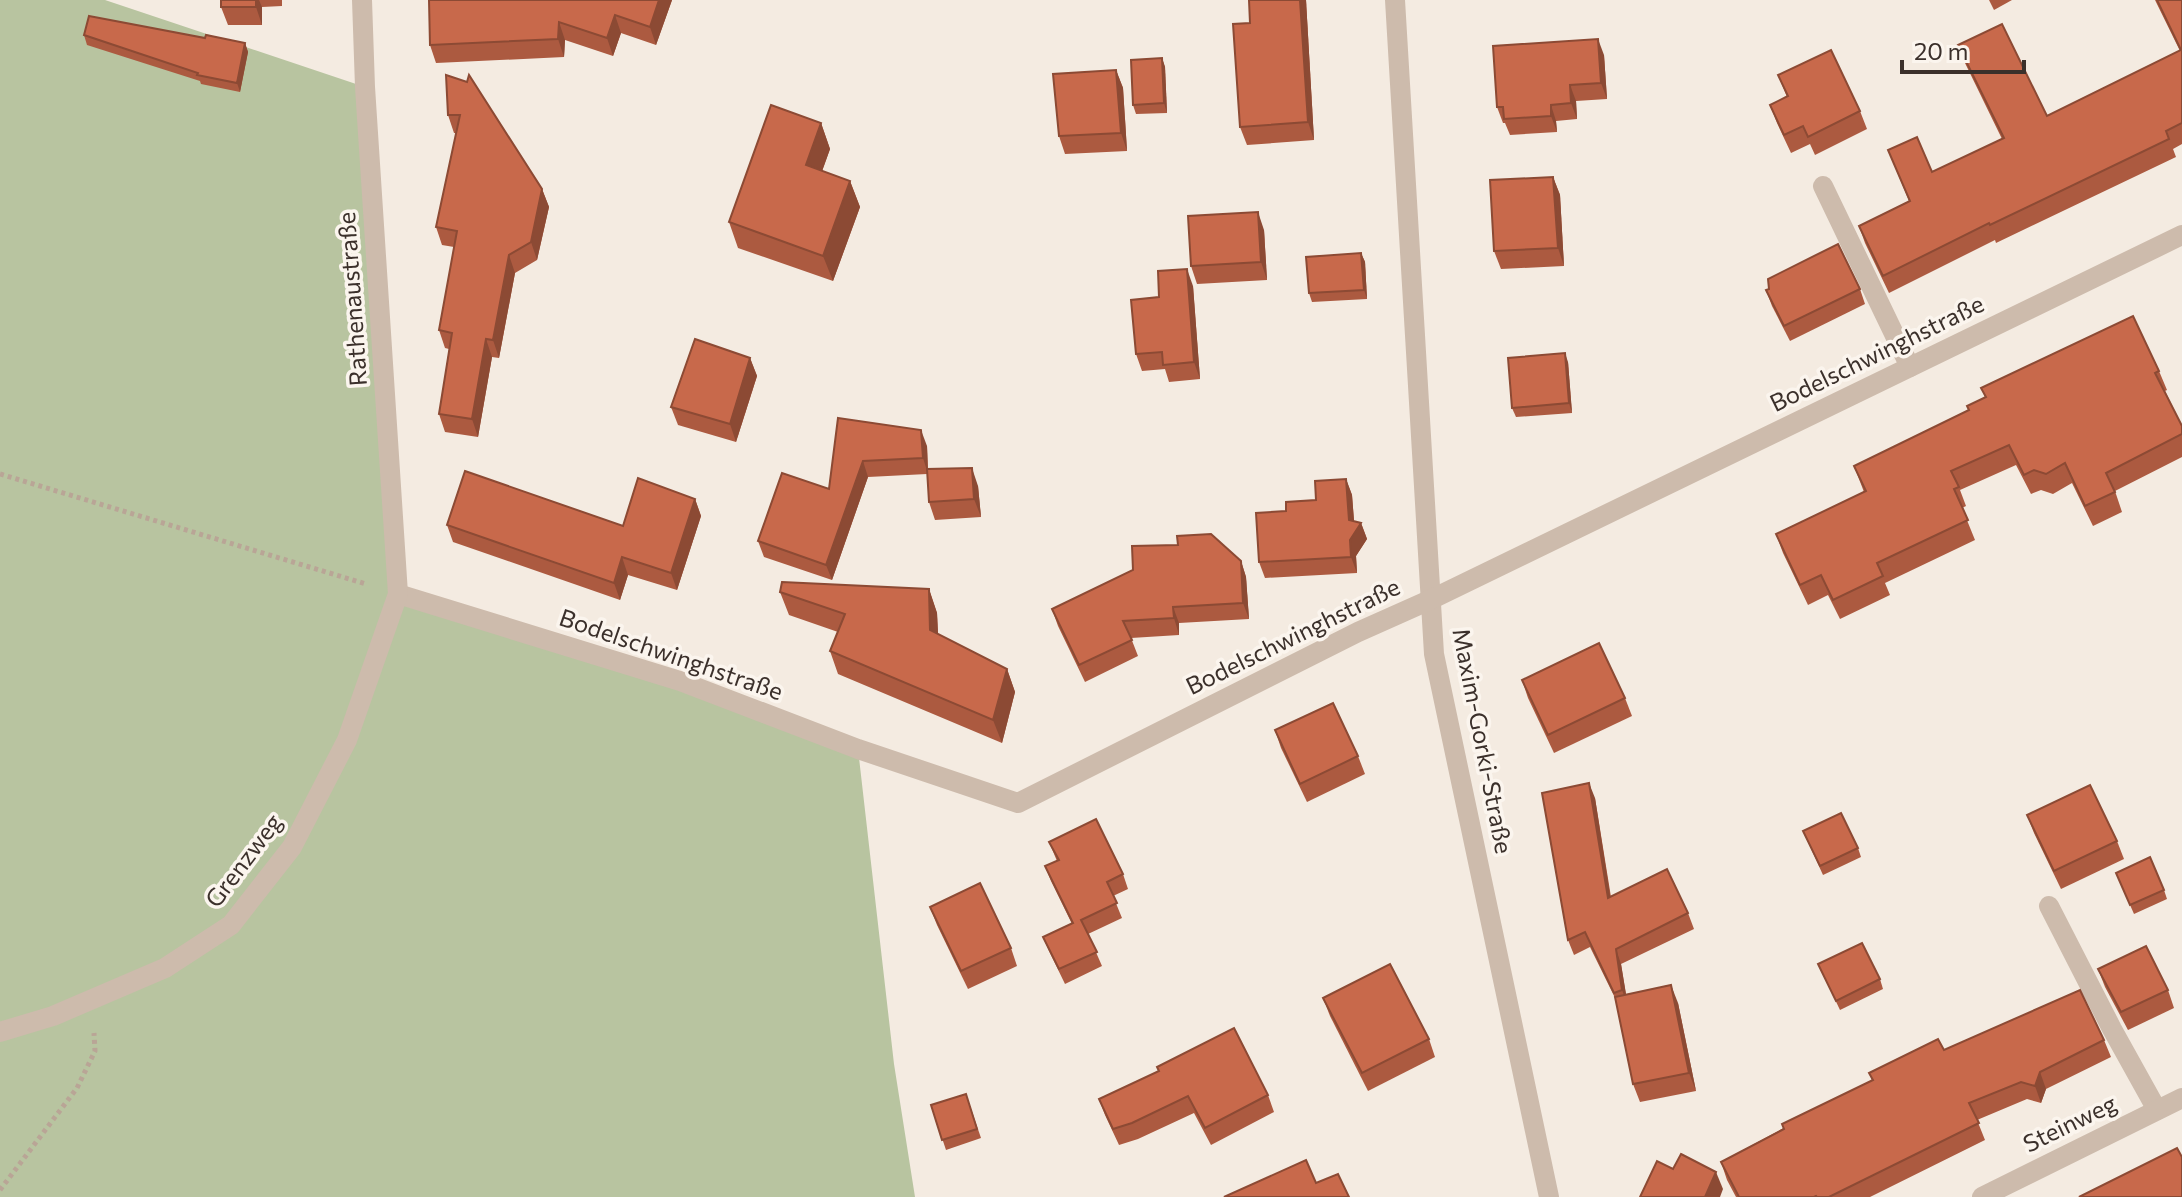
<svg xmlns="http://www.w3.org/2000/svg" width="2182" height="1197" font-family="Commissioner,sans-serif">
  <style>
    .green { fill: #b8c4a0 }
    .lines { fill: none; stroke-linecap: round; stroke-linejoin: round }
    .path { stroke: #b9a596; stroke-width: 5; stroke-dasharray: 4 4; stroke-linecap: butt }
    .lane { stroke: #cdbbac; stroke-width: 20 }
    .street { stroke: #cdbbac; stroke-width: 20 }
    .wall { fill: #ac5a40 }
    .shaded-wall { fill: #8c4a34 }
    .building { fill: #c8694b; stroke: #8c4a34; stroke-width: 2 }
    .labels { text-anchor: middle; stroke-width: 7; stroke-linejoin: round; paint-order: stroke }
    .street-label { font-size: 24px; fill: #3b302b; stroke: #fbf5ee }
  </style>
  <rect width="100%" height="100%" fill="#f4ebe1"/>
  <polygon class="green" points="0,0 105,0 365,87 398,594 858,749 894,1064 915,1197 0,1197"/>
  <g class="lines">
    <g class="path">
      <polyline points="0,474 366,584"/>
      <polyline points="0,1190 77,1088 95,1051 94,1033"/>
    </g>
    <g class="lane">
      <polyline points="1823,186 1910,367"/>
      <polyline points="2049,906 2112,1029 2157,1110"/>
    </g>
    <g class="street">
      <polyline points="1395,0 1434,654 1549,1197"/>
      <polyline points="398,594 680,681 858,749 1018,803 1358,632 1432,599 2182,235"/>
      <polyline points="0,1032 53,1016 165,968 231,925 292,847 347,740 398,594 365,87 362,0"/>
      <polyline points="1982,1197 2182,1098"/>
    </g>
  </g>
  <g class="wall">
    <polygon points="221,0 282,0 282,6 262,7 262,25 228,25 221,7"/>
    <polygon points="429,0 672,0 656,45 621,33 613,56 565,40 564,57 436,63 430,45"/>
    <polygon points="1306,0 1314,140 1247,145 1240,127 1250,23"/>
    <polygon points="1989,0 2012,0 1994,10"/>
    <polygon points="2155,0 2182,0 2182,144 2173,149 2176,157 1996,243 1995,240 1889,293 1865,243 1859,226 1909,201 1888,150 1932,172 2002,139 1965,63 1958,45 2047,116 2180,51"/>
    <polygon points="84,35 205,38 245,43 248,52 240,92 201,84 200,81 87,45"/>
    <polygon points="1604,55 1607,99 1576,101 1577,119 1556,121 1557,132 1510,135 1505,123 1503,123 1497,107"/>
    <polygon points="1162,58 1165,67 1167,113 1136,114 1133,105"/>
    <polygon points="1116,70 1123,88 1127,151 1065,154 1059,136"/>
    <polygon points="446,75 542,189 549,207 537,260 515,273 499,358 492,357 478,437 445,432 439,414 449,349 445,348 439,330 454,247 442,245 436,227 456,133 454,133 448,115"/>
    <polygon points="1778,75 1860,111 1867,129 1815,155 1810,144 1791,153 1777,123 1770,105 1787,97"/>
    <polygon points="821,123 830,149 822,171 850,181 860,207 833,281 738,248 729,222"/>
    <polygon points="1553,177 1560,195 1564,266 1501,269 1494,251"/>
    <polygon points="1264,230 1267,280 1197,284 1191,266"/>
    <polygon points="1361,253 1365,262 1367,299 1312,302 1309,293"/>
    <polygon points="1193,286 1200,379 1169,382 1165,369 1142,371 1136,354 1159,297"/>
    <polygon points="1860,289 1865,304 1790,341 1772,306 1766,290"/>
    <polygon points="750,358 757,376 736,442 678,425 671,407"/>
    <polygon points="1568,362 1572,413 1516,417 1512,408"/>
    <polygon points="2159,371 2167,390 2165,391 2182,426 2182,457 2115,491 2122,512 2093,526 2072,483 2053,494 2041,490 2031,494 2016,465 1960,490 1966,506 1962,508 1975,540 1885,583 1890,595 1840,619 1828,595 1808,605 1783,553 1776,534 1864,492 1854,466 1969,411 1985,397 1981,388"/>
    <polygon points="838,418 927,446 928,469 978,486 981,517 935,520 929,502 927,474 868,477 832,580 764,557 758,541 829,489"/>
    <polygon points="1346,479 1352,495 1354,521 1361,523 1367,539 1356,556 1357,573 1265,578 1259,562 1286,511 1316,500"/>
    <polygon points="695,499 701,516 677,590 628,575 620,600 453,542 447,525 623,526"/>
    <polygon points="1241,561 1246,577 1249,619 1179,623 1179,635 1131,638 1138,656 1085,682 1058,626 1052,609 1133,570"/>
    <polygon points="929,589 937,613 938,634 1007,669 1015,692 1002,743 838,674 830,651 838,632 789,615 780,592"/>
    <polygon points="1522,680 1625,698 1632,716 1554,753 1528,698"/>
    <polygon points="1275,730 1358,756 1365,774 1307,802 1281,748"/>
    <polygon points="1595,798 1611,897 1688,913 1694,929 1621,964 1626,995 1678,1003 1696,1091 1640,1102 1633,1084 1616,1000 1590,947 1574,955 1568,940"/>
    <polygon points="2027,815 2117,841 2124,859 2061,889 2034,833"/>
    <polygon points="1803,831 1858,848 1861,857 1823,875"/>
    <polygon points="1049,842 1123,874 1128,889 1113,896 1122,918 1088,934 1102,966 1065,984 1049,951 1043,937 1072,924 1051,881 1045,866 1057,861"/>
    <polygon points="2116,873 2164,890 2167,899 2134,914"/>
    <polygon points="930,907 1011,948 1017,966 968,989 937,925"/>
    <polygon points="1818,964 1880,979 1883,989 1840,1010"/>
    <polygon points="2098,969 2168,990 2174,1008 2128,1030 2105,987"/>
    <polygon points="1323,998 1429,1039 1435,1057 1368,1091 1330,1016"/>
    <polygon points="2104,1040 2111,1057 2046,1089 2041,1103 2027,1099 1977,1120 1985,1140 1870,1197 1736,1197 1727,1180 1721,1162 1872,1080 1869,1073 1944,1050"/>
    <polygon points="966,1094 981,1138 946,1150 931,1105"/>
    <polygon points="1268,1095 1274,1112 1211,1145 1194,1113 1138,1139 1119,1145 1105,1115 1099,1099"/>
  </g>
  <g class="shaded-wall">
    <polygon points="256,0 259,0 262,7 262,25 256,7"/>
    <polygon points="659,0 672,0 656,45 650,27"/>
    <polygon points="1300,0 1306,0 1314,140 1308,122"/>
    <polygon points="615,15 621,33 613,56 607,38"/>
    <polygon points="559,22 565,40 564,57 558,39"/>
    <polygon points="1598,39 1604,55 1607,99 1601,83"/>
    <polygon points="245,43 248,52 240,92 237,83"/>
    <polygon points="1162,58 1165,67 1167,113 1164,103"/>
    <polygon points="1116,70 1123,88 1127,151 1121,133"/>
    <polygon points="1570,85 1576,101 1577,119 1571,103"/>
    <polygon points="1551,105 1556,121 1557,132 1551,116"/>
    <polygon points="821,123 830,149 815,191 806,165"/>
    <polygon points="1553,177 1560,195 1564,266 1558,248"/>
    <polygon points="850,181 860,207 833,281 823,256"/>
    <polygon points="542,189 549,207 537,260 531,242"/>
    <polygon points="1258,212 1264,230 1267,280 1261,262"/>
    <polygon points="1361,253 1365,262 1367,299 1364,290"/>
    <polygon points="509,255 515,273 499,358 493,340"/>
    <polygon points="1187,269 1193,286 1200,379 1194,362"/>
    <polygon points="486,339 492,357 478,437 472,419"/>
    <polygon points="1565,353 1568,362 1572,413 1569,403"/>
    <polygon points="750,358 757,376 736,442 730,424"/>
    <polygon points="921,430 927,446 928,474 923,458"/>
    <polygon points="863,461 868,477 832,580 826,565"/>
    <polygon points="972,468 978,486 981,517 974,499"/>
    <polygon points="1346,479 1352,495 1355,533 1361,523 1367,539 1356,556 1357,573 1351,557"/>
    <polygon points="695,499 701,516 677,590 671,573"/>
    <polygon points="622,557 628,575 620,600 614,583"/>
    <polygon points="1241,561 1246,577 1249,619 1243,603"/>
    <polygon points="929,589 937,613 939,653 930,630"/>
    <polygon points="1173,607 1179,623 1179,635 1174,618"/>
    <polygon points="1007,669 1015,692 1002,743 993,720"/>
    <polygon points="1589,783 1595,798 1613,914 1608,898"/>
    <polygon points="1616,949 1621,964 1628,1006 1622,990"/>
    <polygon points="1671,985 1678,1003 1696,1091 1689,1073"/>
    <polygon points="2040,1072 2046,1089 2041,1103 2035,1086"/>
    <polygon points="1716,1172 1723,1189 1720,1197 1705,1197"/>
  </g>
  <g class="building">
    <rect x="221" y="0" width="35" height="7"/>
    <polygon points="429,0 659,0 650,27 615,15 607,38 559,22 558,39 430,45"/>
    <polygon points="1249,0 1300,0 1308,122 1240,127 1233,24 1250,23"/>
    <polygon points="2157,0 2182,0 2182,123 2166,131 2169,139 1990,225 1989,223 1883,276 1859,226 1910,201 1888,150 1917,137 1932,172 2004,138 1958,45 2002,24 2047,116 2181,50"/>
    <polygon points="89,16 205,38 206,35 245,43 237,83 197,75 198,73 84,35"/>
    <polygon points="1598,39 1601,83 1570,85 1571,103 1551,105 1551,116 1504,119 1503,107 1497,107 1493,46"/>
    <polygon points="1831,50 1860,111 1808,137 1803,126 1784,135 1770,105 1788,96 1778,75"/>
    <polygon points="1162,58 1164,103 1133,105 1131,60"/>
    <polygon points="1116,70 1121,133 1059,136 1053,74"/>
    <polygon points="446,75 467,82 469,75 542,189 531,242 509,255 493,340 486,339 472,419 439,414 452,333 439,330 457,231 436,227 460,115 448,115"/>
    <polygon points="771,105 821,123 806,165 850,181 823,256 729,222"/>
    <polygon points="1553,177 1558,248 1494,251 1490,180"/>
    <polygon points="1258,212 1261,262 1191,266 1188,216"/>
    <polygon points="1838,244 1860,289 1784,326 1766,290 1769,289 1768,279"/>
    <polygon points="1361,253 1364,290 1309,293 1306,257"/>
    <polygon points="1187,269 1194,362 1163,365 1162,352 1136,354 1131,300 1159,297 1158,271"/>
    <polygon points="2133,316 2159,371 2155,373 2182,426 2182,434 2106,473 2115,492 2085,506 2065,463 2046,474 2034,470 2024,475 2009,445 1951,471 1959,487 1954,489 1968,520 1877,563 1883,576 1833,600 1821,575 1800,585 1776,534 1866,491 1854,466 1969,410 1967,406 1986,397 1981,388"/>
    <polygon points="695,339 750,358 730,424 671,407"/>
    <polygon points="1565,353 1569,403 1512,408 1508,358"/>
    <polygon points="838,418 921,430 923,458 863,461 826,565 758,541 782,473 829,489"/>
    <polygon points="972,468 974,499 929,502 927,469"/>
    <polygon points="465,471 623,526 638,478 695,499 671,573 622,557 614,583 447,525"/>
    <polygon points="1346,479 1349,520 1361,523 1350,540 1351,557 1259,562 1256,513 1286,511 1286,502 1316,500 1315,481"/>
    <polygon points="1211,534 1241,561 1243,603 1173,607 1174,618 1123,621 1132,640 1079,665 1052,609 1133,570 1132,546 1178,545 1177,536"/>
    <polygon points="782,582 929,589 930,630 1007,669 993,720 830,651 845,614 780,592"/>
    <polygon points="1599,643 1625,698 1548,735 1522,680"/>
    <polygon points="1333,703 1358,756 1300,784 1275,730"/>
    <polygon points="1589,783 1608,898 1667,869 1688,913 1616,949 1622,990 1614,993 1585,932 1568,940 1542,793"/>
    <polygon points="2090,785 2117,841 2054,871 2027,815"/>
    <polygon points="1841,813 1858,848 1820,866 1803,831"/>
    <polygon points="1096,819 1123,874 1107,882 1117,903 1081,920 1097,952 1059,969 1043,937 1073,923 1045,866 1059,860 1049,842"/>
    <polygon points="2150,857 2164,890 2130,905 2116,873"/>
    <polygon points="980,883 1011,948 961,971 930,907"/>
    <polygon points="1862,943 1880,979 1836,1001 1818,964"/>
    <polygon points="2146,946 2168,990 2121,1012 2098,969"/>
    <polygon points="1390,964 1429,1039 1362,1073 1323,998"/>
    <polygon points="1671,985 1689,1073 1633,1084 1615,997"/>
    <polygon points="2080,990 2104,1040 2040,1072 2035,1086 2021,1082 1969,1103 1979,1123 1829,1197 1817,1197 1816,1196 1814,1197 1739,1197 1721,1162 1784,1129 1782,1124 1873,1080 1869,1073 1938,1039 1944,1050"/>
    <polygon points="1234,1028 1268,1095 1205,1128 1188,1096 1132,1123 1113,1129 1099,1099 1159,1071 1157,1067"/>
    <polygon points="966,1094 977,1129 942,1140 931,1105"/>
    <polygon points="2177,1148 2182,1157 2182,1197 2079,1197"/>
    <polygon points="1681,1154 1716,1172 1705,1197 1640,1197 1657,1161 1673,1169"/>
    <polygon points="1306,1160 1316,1183 1338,1174 1349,1197 1224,1197"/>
  </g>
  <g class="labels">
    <g class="street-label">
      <text transform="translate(353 299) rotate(-94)" y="8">Rathenaustraße</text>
      <text transform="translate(1877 354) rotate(-26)" y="8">Bodelschwinghstraße</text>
      <text transform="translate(1293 637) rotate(-26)" y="8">Bodelschwinghstraße</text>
      <text transform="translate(671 655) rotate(19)" y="8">Bodelschwinghstraße</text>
      <text transform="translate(1482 741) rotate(79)" y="8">Maxim-Gorki-Straße</text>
      <text transform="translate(244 861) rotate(-53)" y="8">Grenzweg</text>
      <text transform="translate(2070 1124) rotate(-26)" y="8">Steinweg</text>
    </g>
  </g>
  <path d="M1902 60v12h122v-12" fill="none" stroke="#3b302b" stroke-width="4"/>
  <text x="1914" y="60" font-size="24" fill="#3b302b" stroke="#fbf5ee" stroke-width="6" paint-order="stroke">20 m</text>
</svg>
